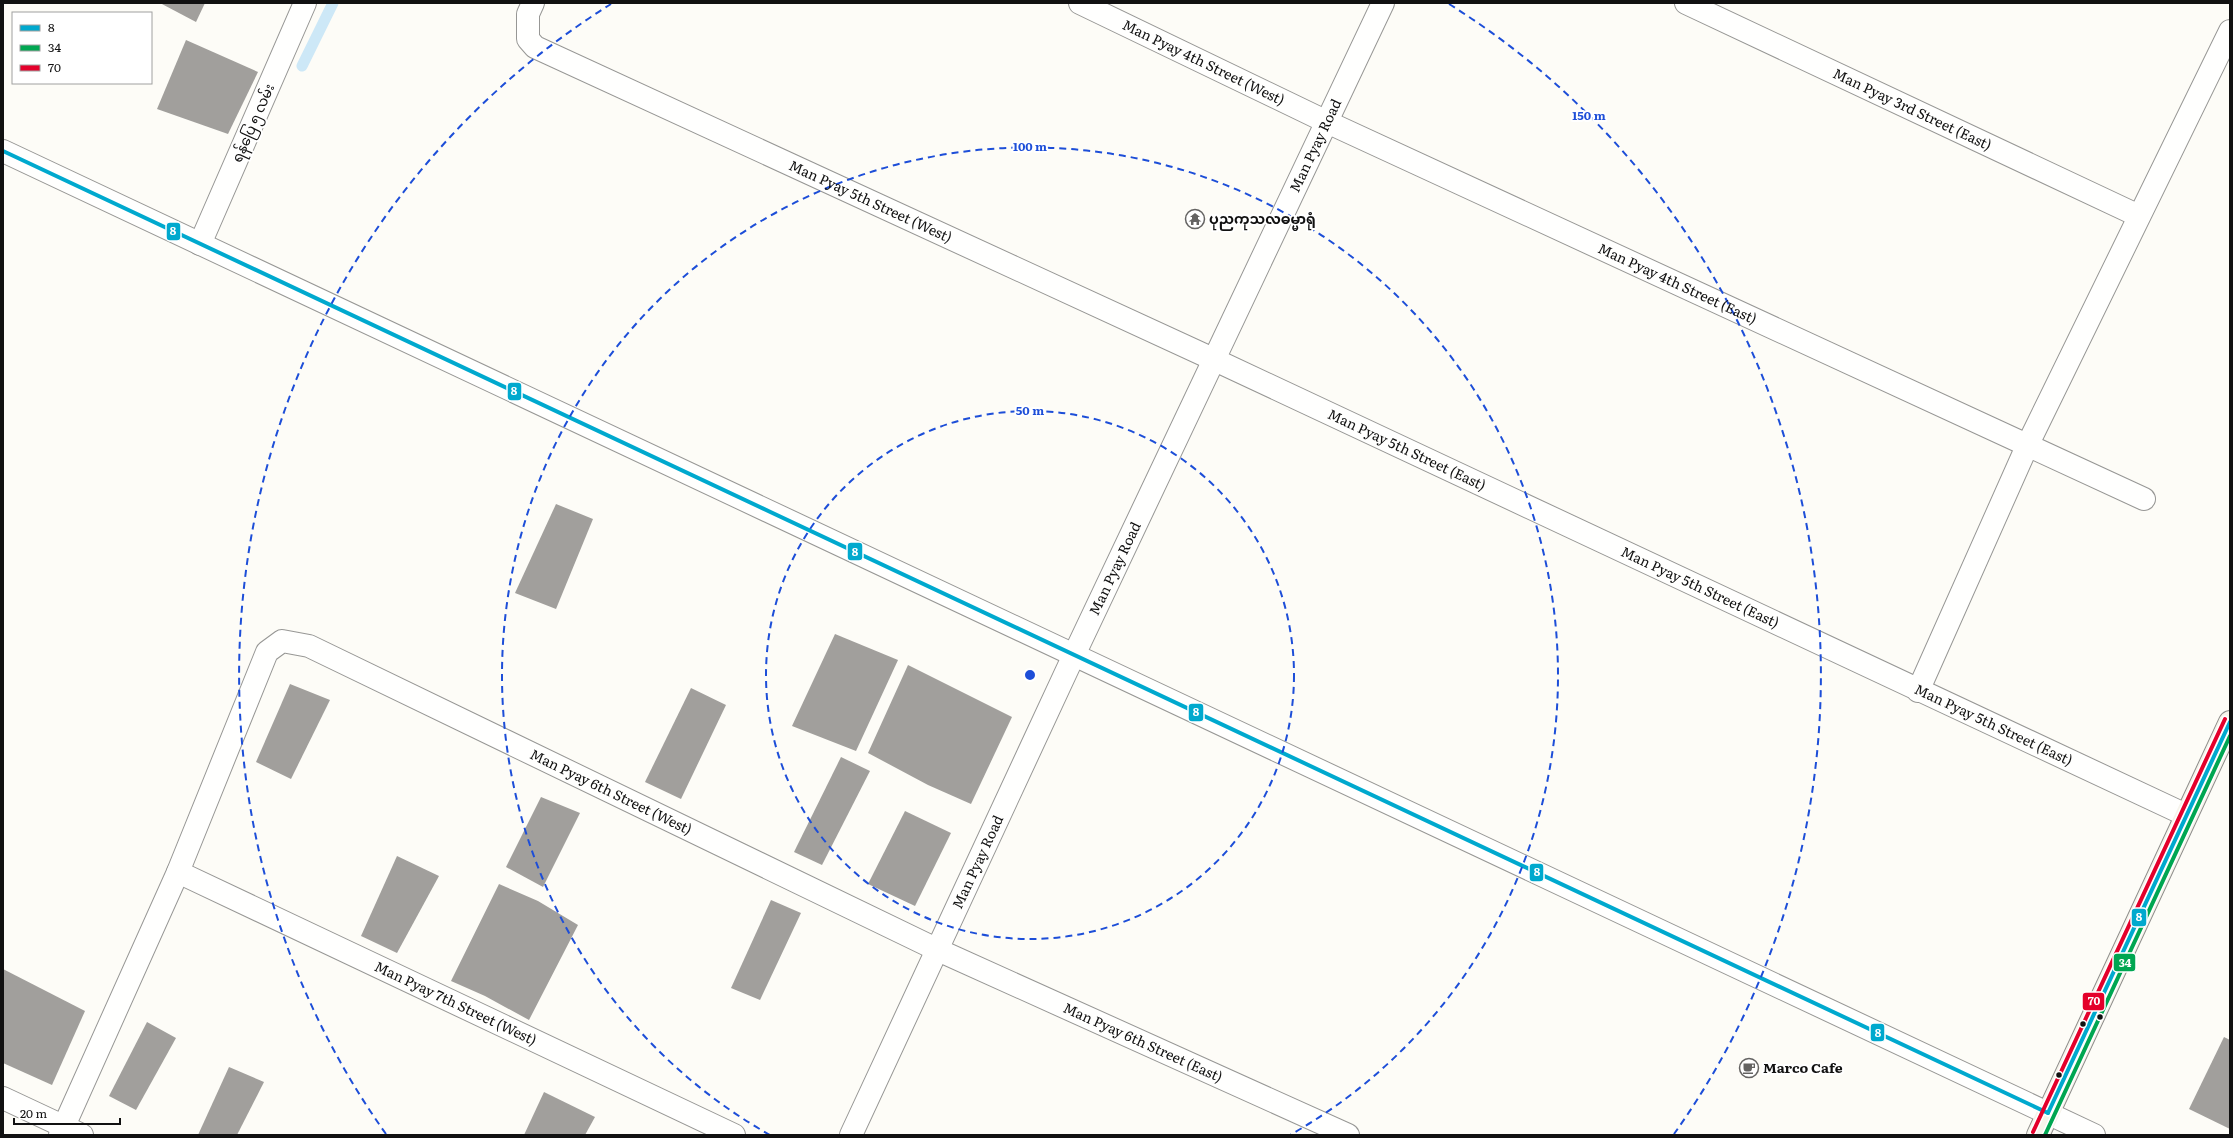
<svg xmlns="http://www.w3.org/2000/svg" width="2233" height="1138" font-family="Literata,'Noto Sans Myanmar',serif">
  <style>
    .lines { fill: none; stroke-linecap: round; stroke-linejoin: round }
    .stream { stroke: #cde8f7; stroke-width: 11 }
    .building { fill: #a19f9c }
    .minor-casing { stroke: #979795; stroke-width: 24 }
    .tertiary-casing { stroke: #979795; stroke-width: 24 }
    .secondary-casing { stroke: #8e8d8b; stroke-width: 24 }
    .minor { stroke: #fffffe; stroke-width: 22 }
    .tertiary { stroke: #fffffe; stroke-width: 22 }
    .secondary { stroke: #f6f4eb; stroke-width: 22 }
    .bus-1-casing { stroke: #fff; stroke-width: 7 }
    .bus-2-casing { stroke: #fff; stroke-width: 7 }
    .bus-3-casing { stroke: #fff; stroke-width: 7 }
    .bus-1 { stroke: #00a9ce; stroke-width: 4 }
    .bus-2 { stroke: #00a651; stroke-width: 4 }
    .bus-3 { stroke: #e4002b; stroke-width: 4 }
    .ring { fill: none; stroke: #1d4ed8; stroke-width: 2; stroke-dasharray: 7 5 }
    .bus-dot { fill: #111; stroke: #fff; stroke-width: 1.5 }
    .labels { text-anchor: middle; stroke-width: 4; stroke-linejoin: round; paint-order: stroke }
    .street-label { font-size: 14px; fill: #111; stroke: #fff }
    .poi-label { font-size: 14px; font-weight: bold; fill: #111; stroke: #fff; text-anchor: start }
    .centre { fill: #1d4ed8; stroke: #fff; stroke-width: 2 }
    .ring-label { font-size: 12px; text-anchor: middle; font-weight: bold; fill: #1d4ed8; stroke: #fff; stroke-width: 4; stroke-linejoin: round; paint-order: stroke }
    .line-badge { stroke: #fff; stroke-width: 1.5 }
    .badge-label { font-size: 11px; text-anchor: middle; font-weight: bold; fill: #fff }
  </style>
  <rect width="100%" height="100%" fill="#fdfcf7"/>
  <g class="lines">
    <polyline class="stream" points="302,66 333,3"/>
  </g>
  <g class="building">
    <polygon points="160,3 205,3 196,22"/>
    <polygon points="186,40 258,72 228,134 157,109"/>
    <polygon points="556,504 593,519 556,609 515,593"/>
    <polygon points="835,634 898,660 856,751 792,726"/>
    <polygon points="908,665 1012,717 971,804 928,785 868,753"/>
    <polygon points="290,684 330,700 291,779 256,762"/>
    <polygon points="691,688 726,705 681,799 645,782"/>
    <polygon points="841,757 870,771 822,865 794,852"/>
    <polygon points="541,797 580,813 543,887 506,867"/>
    <polygon points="905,811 951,833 915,906 868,884"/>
    <polygon points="397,856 439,876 397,953 361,936"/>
    <polygon points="499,884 538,901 578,925 529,1020 485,996 451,981"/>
    <polygon points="771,900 801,913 760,1000 731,988"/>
    <polygon points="3,969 85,1011 52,1085 3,1063"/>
    <polygon points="147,1022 176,1038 136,1110 109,1096"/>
    <polygon points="2224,1037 2230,1040 2230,1129 2189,1109"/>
    <polygon points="229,1067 264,1082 237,1135 198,1135"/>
    <polygon points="544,1092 595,1117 585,1135 524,1135"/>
  </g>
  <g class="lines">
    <defs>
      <g id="minor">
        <path id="s1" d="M533 3 528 14V39L535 47 1215 360 2186 815"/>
        <path id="s2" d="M1080 3 1327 122 2144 499"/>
        <path id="s3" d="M1686 3 2139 216"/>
        <polyline points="200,244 305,3"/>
        <polyline points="1918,691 2028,444 2230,31"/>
        <path id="s4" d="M178 872 734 1135"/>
        <polyline points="3,1098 82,1135"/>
        <path id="s5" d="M60 1135 178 872 267 652 282 641 309 646 938 950 1348 1135"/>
        <path id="s6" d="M851 1135 1074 655 1383 3"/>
      </g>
      <polyline id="tertiary" points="3,151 2094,1135"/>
      <polyline id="secondary" points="2038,1135 2230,722"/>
    </defs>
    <use href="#minor" class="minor-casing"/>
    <use href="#tertiary" class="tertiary-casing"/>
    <use href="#secondary" class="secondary-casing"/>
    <use href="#minor" class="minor"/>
    <use href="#tertiary" class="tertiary"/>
    <use href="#secondary" class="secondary"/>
    <defs>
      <g id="bus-1">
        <polyline points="3,151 2048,1113"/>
        <polyline points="2048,1113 2230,722"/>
      </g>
      <polyline id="bus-2" points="2045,1135 2230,736"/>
      <polyline id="bus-3" points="2033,1132 2225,719"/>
    </defs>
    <use href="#bus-1" class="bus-1-casing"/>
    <use href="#bus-2" class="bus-2-casing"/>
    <use href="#bus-3" class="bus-3-casing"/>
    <use href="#bus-1" class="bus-1"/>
    <use href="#bus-2" class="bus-2"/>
    <use href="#bus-3" class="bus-3"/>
  </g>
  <g class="ring">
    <circle cx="1030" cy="675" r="264"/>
    <path d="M770 1135A528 528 0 1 1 1290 1135"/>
    <path d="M386 1134A791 791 0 0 1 611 4M1449 4A791 791 0 0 1 1674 1134"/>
  </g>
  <defs>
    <symbol id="temple-ring" viewBox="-11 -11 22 22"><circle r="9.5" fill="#fff" stroke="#646362" stroke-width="1.5"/><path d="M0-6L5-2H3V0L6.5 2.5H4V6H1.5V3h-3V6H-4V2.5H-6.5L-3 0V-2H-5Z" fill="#646362"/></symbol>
    <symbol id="cafe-ring" viewBox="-11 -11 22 22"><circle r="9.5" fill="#fff" stroke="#646362" stroke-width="1.5"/><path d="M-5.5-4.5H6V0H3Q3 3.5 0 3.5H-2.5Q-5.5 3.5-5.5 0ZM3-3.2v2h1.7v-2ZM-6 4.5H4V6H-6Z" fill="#646362"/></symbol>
  </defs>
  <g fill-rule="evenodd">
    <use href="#temple-ring" x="1184" y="208" width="22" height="22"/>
    <use href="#cafe-ring" x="1738" y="1057" width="22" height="22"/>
  </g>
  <g class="bus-dot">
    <circle cx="2100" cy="1017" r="3.5"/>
    <circle cx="2083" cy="1024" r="3.5"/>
    <circle cx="2059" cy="1075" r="3.5"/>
  </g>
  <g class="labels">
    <g class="street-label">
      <text dy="5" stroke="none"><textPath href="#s2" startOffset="137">Man Pyay 4th Street (West)</textPath></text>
      <text dy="5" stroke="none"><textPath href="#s3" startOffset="250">Man Pyay 3rd Street (East)</textPath></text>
      <text transform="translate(253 123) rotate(-66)" y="5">ရန်ပြေ ၅ လမ်း</text>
      <text dy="5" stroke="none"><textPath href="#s6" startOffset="1093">Man Pyay Road</textPath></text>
      <text dy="5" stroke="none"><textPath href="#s1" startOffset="417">Man Pyay 5th Street (West)</textPath></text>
      <text dy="5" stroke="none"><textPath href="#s2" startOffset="660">Man Pyay 4th Street (East)</textPath></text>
      <text dy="5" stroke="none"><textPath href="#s1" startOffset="1008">Man Pyay 5th Street (East)</textPath></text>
      <text dy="5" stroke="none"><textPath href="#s6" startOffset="625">Man Pyay Road</textPath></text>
      <text dy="5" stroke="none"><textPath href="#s1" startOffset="1332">Man Pyay 5th Street (East)</textPath></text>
      <text dy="5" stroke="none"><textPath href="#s1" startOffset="1656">Man Pyay 5th Street (East)</textPath></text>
      <text dy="5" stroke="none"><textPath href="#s5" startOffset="907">Man Pyay 6th Street (West)</textPath></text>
      <text dy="5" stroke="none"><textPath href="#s6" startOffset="301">Man Pyay Road</textPath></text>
      <text dy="5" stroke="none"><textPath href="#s4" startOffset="307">Man Pyay 7th Street (West)</textPath></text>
      <text dy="5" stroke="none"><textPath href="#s5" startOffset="1495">Man Pyay 6th Street (East)</textPath></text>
    </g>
    <g class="poi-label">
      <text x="1209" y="224">ပုညကုသလဓမ္မာရုံ</text>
      <text x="1763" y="1073">Marco Cafe</text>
    </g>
  </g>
  <circle cx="1030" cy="675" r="6" class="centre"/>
  <g class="ring-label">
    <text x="1589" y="120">150 m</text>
    <text x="1030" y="151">100 m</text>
    <text x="1030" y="415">50 m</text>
  </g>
  <g class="line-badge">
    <rect x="166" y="222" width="15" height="19" rx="4" fill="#00a9ce"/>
    <rect x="507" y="382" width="15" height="19" rx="4" fill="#00a9ce"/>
    <rect x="847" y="542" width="16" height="19" rx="4" fill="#00a9ce"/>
    <rect x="1188" y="703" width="16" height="19" rx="4" fill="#00a9ce"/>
    <rect x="1529" y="863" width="15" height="19" rx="4" fill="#00a9ce"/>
    <rect x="2131" y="908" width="16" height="19" rx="4" fill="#00a9ce"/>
    <rect x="2113" y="953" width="23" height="19" rx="4" fill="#00a651"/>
    <rect x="2082" y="992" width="23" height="19" rx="4" fill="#e4002b"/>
    <rect x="1870" y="1023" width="15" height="19" rx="4" fill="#00a9ce"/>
  </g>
  <g class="badge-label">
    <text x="173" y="235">8</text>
    <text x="514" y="395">8</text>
    <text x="855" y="556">8</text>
    <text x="1196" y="716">8</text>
    <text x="1537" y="876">8</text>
    <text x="2139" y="921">8</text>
    <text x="2125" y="967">34</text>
    <text x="2094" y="1005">70</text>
    <text x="1878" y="1037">8</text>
  </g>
  <rect width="2233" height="1138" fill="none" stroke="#111111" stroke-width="8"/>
  <rect x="12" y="12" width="140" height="72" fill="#ffffff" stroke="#a0a0a0"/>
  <rect x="20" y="25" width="20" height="6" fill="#00a9ce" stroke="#a0a0a0"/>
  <text x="48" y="32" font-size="12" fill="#111111">8</text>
  <rect x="20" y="45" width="20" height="6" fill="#00a651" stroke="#a0a0a0"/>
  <text x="48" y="52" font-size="12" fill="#111111">34</text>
  <rect x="20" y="65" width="20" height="6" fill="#e4002b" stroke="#a0a0a0"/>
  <text x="48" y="72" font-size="12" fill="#111111">70</text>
  <path d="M14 1118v6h106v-6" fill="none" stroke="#111111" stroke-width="2"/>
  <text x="20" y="1118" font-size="12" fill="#111111" stroke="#ffffff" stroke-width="3" paint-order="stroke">20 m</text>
</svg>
